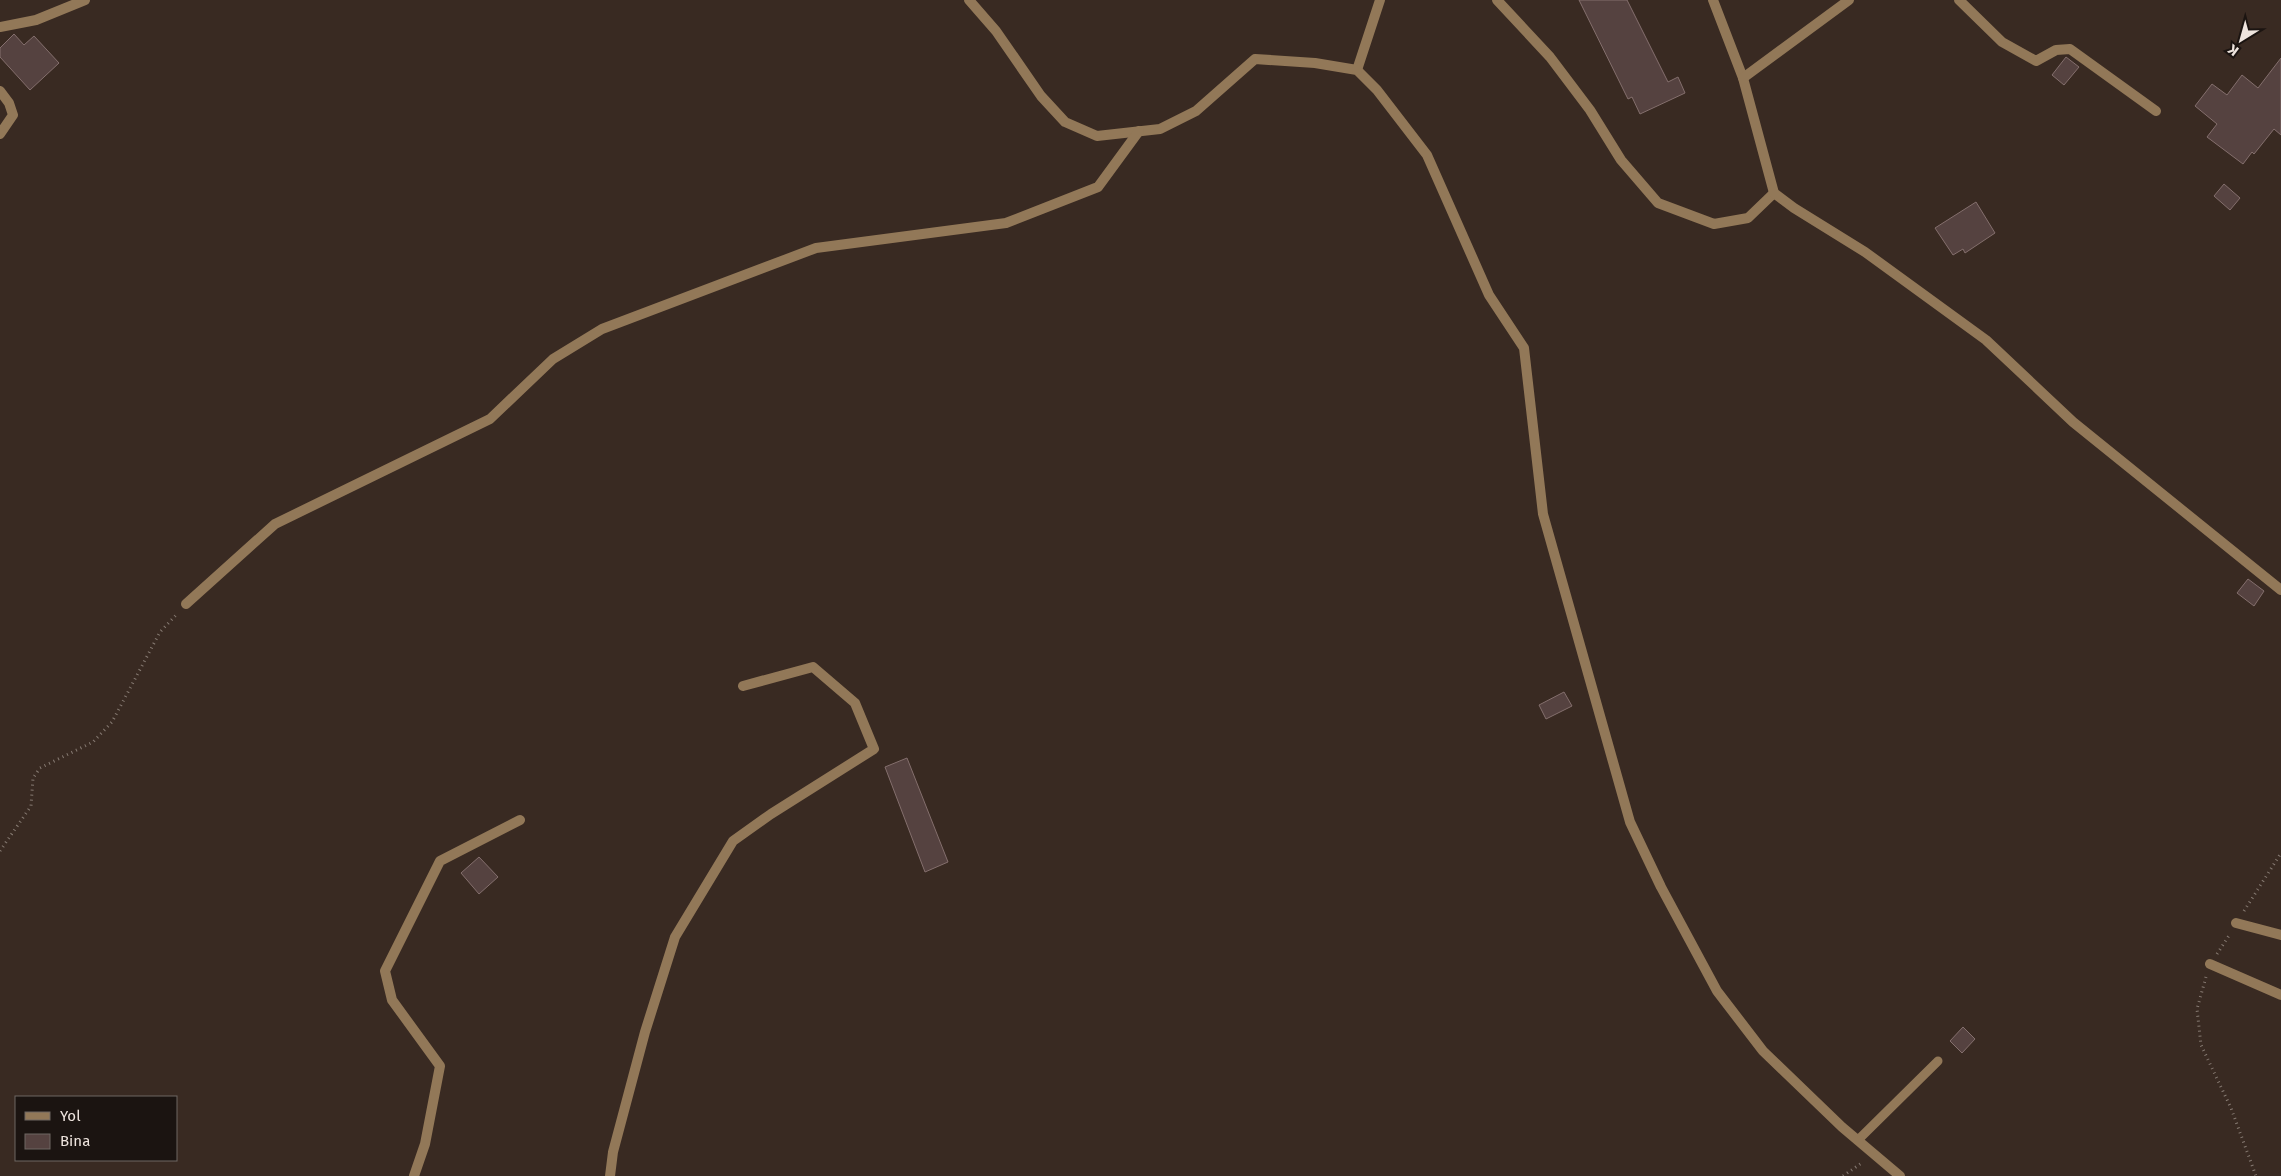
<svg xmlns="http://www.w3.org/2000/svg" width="2281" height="1176" font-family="'Fira Sans',sans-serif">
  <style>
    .building { fill: #554240; stroke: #846f6d }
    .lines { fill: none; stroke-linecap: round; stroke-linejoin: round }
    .path { stroke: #877b73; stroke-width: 3; stroke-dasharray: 1 4; stroke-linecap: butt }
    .lane { stroke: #927858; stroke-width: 9 }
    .street { stroke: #927858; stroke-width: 10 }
  </style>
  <rect width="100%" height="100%" fill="#392a22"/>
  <g class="building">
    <polygon points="1579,0 1627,0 1668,82 1678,77 1685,93 1640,114 1632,97 1628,99"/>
    <polygon points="14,34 24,45 34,36 59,63 30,90 0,57 0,48"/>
    <polygon points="2066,57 2079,67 2064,85 2052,75"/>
    <polygon points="2281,58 2281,135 2274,129 2254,154 2252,152 2243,164 2207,137 2217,124 2195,106 2212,84 2227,95 2242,75 2258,88"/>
    <polygon points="2224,184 2240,198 2230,210 2214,196"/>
    <polygon points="1976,202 1995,233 1965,253 1963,249 1953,255 1935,228"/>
    <polygon points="2248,579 2264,591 2254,606 2237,593"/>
    <polygon points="1564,692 1572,706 1546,719 1539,705"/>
    <polygon points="907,758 948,862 925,872 885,767"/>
    <polygon points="479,857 498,877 479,894 461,873"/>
    <polygon points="1963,1027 1975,1039 1962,1053 1950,1041"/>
  </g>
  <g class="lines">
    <g class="path">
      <polyline points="0,851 31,806 33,778 40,768 93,742 112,722 160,632 177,614"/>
      <polyline points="2244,911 2281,853"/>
      <polyline points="2217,954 2230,934"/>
      <polyline points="2206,977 2197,1009 2201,1045 2231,1108 2256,1176"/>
      <polyline points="1843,1176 1863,1162"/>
    </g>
    <polyline class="lane" points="1858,1140 1938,1061"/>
    <g class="street">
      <polyline points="969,0 996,31 1041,96 1065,122 1097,136 1160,129 1196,111 1255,59 1315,63 1357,70 1377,90 1427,155 1489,295 1524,348 1543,514 1630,822 1661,887 1717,991 1763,1051 1842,1127 1900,1176"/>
      <polyline points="1497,0 1550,57 1590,110 1621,160 1658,203 1714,224 1748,218 1774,193"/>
      <polyline points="1713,0 1743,78"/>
      <polyline points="1849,0 1743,78 1774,193 1794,208 1865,252 1986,340 2073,422 2281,590"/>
      <polyline points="1959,0 2002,42 2036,61 2056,50 2070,49 2156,111"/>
      <polyline points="0,27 36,20 85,0"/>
      <polyline points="1357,70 1380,0"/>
      <polyline points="0,91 9,103 13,115 0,134"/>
      <polyline points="186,604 275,524 490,419 553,359 602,329 816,248 1006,223 1098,187 1139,131"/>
      <polyline points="2236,923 2281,935"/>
      <polyline points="2210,964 2281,995"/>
      <polyline points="414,1176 425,1144 440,1066 392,1000 385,971 440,861 520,820"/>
      <polyline points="610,1176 613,1152 645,1032 675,937 733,841 771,814 874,749 855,703 813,667 743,686"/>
    </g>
  </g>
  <rect x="15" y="1096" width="162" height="65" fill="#1b1411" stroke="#6f6763"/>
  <rect x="25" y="1112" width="25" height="8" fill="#927858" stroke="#6f6763"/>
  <text x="60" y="1121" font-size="15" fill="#eee4de">Yol</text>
  <rect x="25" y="1134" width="25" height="15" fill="#554240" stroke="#6f6763"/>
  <text x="60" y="1146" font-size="15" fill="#eee4de">Bina</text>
  <g transform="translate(2241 40) rotate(217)" stroke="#1b1411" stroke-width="4" paint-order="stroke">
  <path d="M0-4L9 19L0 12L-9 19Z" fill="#eee4de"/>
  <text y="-8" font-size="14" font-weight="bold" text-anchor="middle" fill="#eee4de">K</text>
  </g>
</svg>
